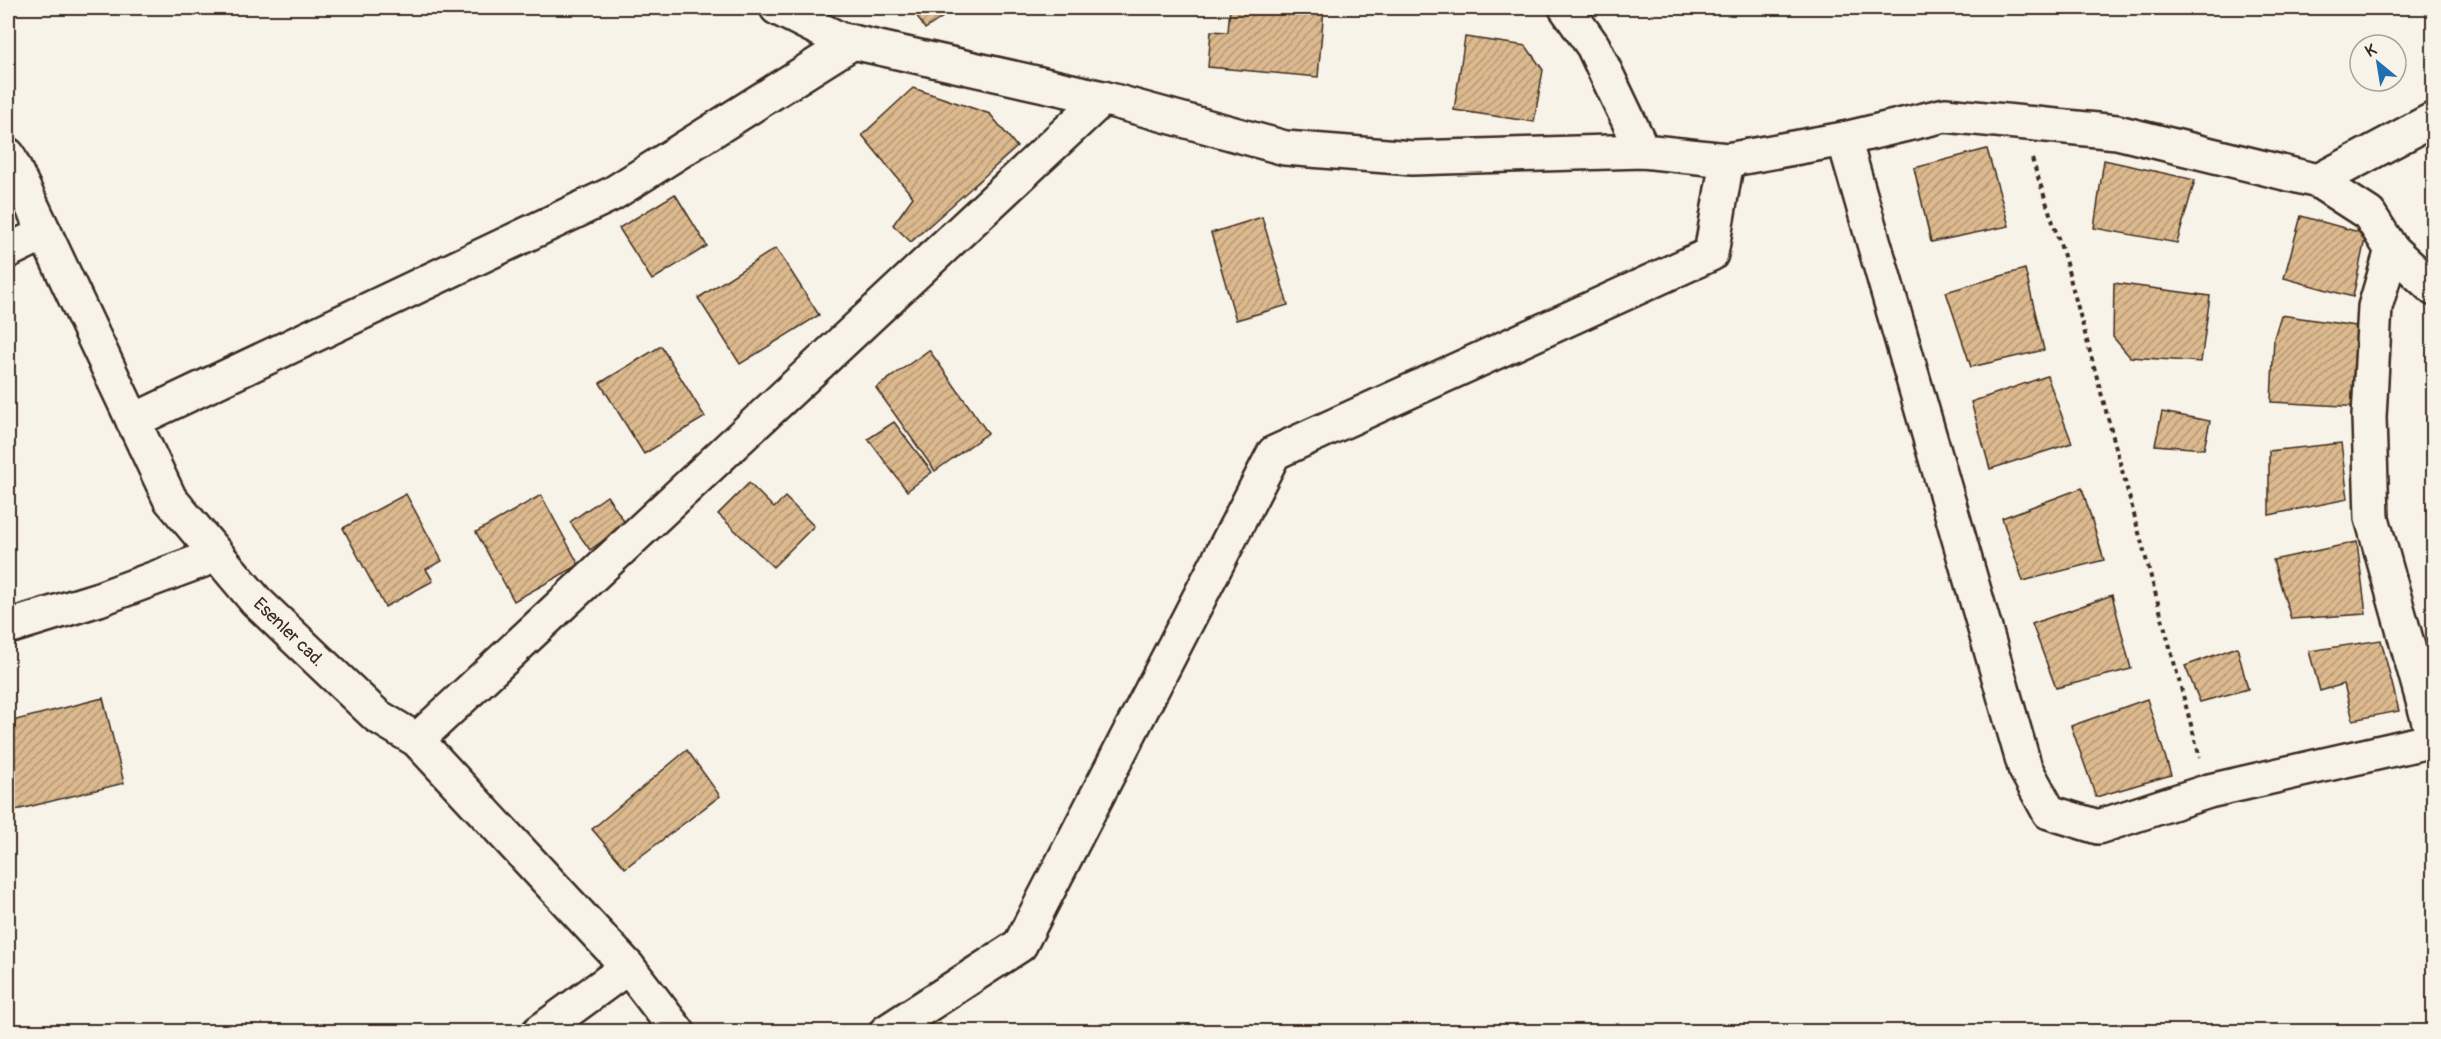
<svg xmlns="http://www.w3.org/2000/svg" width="2441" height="1039" font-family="Pangolin,sans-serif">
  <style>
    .building { fill: url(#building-hatch); stroke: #3b2a1e; stroke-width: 1.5 }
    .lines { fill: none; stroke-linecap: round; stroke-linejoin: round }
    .minor-casing { stroke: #3b2a1e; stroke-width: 38 }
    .path { stroke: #3b2a1e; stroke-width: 4; stroke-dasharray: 4.5 4.5; stroke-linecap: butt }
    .minor { stroke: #f7f3e8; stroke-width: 33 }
    .labels { text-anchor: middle; stroke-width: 4.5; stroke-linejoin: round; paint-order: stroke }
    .street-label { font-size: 18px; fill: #3b2a1e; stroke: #f7f3e8 }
  </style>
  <defs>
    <pattern id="building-hatch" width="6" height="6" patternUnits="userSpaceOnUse" patternTransform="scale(1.5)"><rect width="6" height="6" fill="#dcb98e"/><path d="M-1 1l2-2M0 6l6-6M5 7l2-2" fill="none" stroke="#b49773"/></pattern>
  </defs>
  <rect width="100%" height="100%" fill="#f7f3e8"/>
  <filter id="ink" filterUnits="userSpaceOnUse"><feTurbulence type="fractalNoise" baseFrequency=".0167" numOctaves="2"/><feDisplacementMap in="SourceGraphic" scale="12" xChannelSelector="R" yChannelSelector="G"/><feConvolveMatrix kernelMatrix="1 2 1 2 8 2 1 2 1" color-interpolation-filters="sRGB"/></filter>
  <g filter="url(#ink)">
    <g class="building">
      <polygon points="912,8 1008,8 987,14 949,13 925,29"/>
      <polygon points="1230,8 1324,8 1318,77 1208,67 1211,31 1228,32"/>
      <polygon points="1465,37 1526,46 1543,70 1534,122 1454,110"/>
      <polygon points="913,88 990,114 1017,147 911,242 893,225 913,197 862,135"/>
      <polygon points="1987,149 2009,226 1931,242 1914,168"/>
      <polygon points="2104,160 2195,180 2177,243 2094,228"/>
      <polygon points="675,194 707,246 652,280 619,228"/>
      <polygon points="2301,216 2366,234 2353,297 2284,278"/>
      <polygon points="1262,217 1288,305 1236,320 1211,233"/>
      <polygon points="776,248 819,315 740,364 698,298"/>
      <polygon points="2025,269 2044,350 1971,367 1946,292"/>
      <polygon points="2114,283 2210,296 2201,362 2130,357 2113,337"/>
      <polygon points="2281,315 2362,327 2361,407 2271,402 2274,338"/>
      <polygon points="661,346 705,417 644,454 600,383"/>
      <polygon points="929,350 988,433 935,471 876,388"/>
      <polygon points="2047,376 2072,443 1990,469 1971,402"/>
      <polygon points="2162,412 2210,421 2204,449 2155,445"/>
      <polygon points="894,422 932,472 907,491 868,439"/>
      <polygon points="2341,443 2348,499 2269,515 2269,451"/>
      <polygon points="749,483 774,508 785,497 814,526 773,567 718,514"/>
      <polygon points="2082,488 2104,560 2023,581 2002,518"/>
      <polygon points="406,494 442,561 426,569 433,581 385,607 343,528"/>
      <polygon points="541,495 579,565 514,601 476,532"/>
      <polygon points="607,496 626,524 590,550 570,522"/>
      <polygon points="2357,542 2366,614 2291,619 2273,560"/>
      <polygon points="2112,595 2131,669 2056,688 2032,624"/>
      <polygon points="2381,640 2399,711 2353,720 2344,684 2320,691 2309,651"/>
      <polygon points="2237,647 2248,689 2200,702 2185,666"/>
      <polygon points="103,698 124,783 8,812 8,722"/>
      <polygon points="2147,699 2171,775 2096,797 2071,726"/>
      <polygon points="687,750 720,796 625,868 592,829"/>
    </g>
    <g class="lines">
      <defs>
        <g id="minor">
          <polyline points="777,8 839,39 1103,98 1285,148 1412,158 1643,151 1727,160 1844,139 1945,115 2117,132 2318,181 2369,214 2392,250 2375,307 2369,417 2372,518 2434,740"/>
          <polyline points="1566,8 1593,46 1643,151"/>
          <polyline points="1844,139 2025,768 2049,812 2098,827 2209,791 2434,740"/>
          <polyline points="8,155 170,499 256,601 377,716 417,740 628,967 678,1032"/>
          <polyline points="2318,181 2434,119"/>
          <polyline points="2392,250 2434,289"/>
          <polyline points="8,251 45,233"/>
          <polyline points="133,421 612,194 853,42"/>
          <polyline points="8,627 99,599 217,555"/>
          <polyline points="417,740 1103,98"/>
          <polyline points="539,1032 628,967"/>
          <polyline points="886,1032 1020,945 1274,453 1711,254 1727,160"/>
        </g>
      </defs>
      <use href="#minor" class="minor-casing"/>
      <polyline class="path" points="2032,159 2064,256 2200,758"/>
      <use href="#minor" class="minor"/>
    </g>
  </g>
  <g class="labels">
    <g class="street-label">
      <text transform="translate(289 632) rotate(44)" y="6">Esenler cad.</text>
    </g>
  </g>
  <rect width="2441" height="1039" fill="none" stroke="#f7f3e8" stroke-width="30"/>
  <rect x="15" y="15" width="2411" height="1009" fill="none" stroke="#3b2a1e" stroke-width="2" filter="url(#ink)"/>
  <g transform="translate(2378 63) rotate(330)"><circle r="28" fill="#f7f3e8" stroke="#aca397" stroke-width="1.5"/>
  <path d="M0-4.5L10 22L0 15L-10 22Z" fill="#1f6fb2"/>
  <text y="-9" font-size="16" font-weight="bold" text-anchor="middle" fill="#3b2a1e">K</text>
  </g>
</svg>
